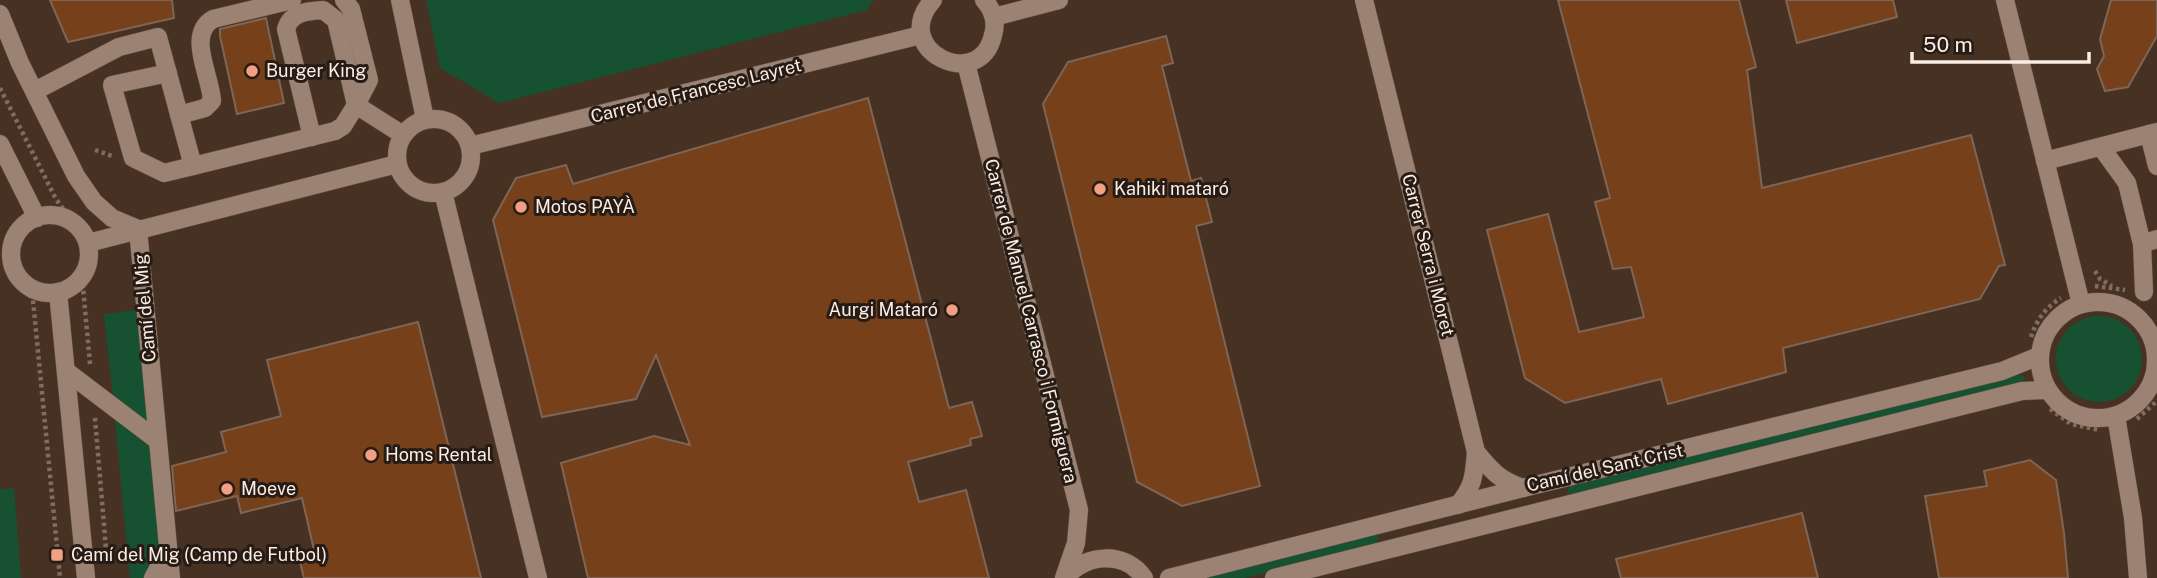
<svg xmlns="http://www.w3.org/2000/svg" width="2157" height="578" font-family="'Public Sans',sans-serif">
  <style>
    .green { fill: #165132 }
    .building { fill: #76401a; stroke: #7e6556; stroke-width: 2 }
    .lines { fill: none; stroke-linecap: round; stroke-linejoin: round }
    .minor-casing { stroke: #625043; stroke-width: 19 }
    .path { stroke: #806c60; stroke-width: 4.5; stroke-dasharray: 3.5 3.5; stroke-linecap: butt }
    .minor { stroke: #9c8273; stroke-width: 18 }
    .poi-dot { fill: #f39f84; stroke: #261c15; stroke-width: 2.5 }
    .labels { text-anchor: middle; stroke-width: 6; stroke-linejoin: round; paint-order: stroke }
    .poi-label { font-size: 18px; fill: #fbece4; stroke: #261c15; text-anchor: start }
    .street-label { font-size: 18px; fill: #fbece4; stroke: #261c15 }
  </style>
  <rect width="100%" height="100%" fill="#473123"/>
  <g class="green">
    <polygon points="426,0 873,0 867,10 499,103 440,68"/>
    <polygon points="138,310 149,425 113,397 104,314"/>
    <circle cx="2099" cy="359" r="43"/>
    <polygon points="2015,373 2024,376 2024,381 2021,384 1573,495 1567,492 1570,485"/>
    <polygon points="115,419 149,445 161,549 146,578 130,578"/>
    <polygon points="14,488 21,578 0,578 0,489"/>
    <polygon points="1373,534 1379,537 1375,545 1245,578 1199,578"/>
  </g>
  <g class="building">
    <polygon points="50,0 172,0 174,18 68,42"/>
    <polygon points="1558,0 1739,0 1756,67 1747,70 1762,188 1971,135 2005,265 1999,266 1980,299 1783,348 1786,372 1668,404 1661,379 1565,403 1525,378 1487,230 1548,214 1579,332 1644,317 1631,267 1613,269 1595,202 1610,198"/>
    <polygon points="1786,0 1893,0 1897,17 1797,43"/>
    <polygon points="2111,0 2157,0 2157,36 2128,87 2105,91 2097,69 2104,56 2100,39"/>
    <polygon points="266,18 284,103 237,114 220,36 220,29"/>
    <polygon points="1166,36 1173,63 1162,66 1191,181 1201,178 1212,222 1196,226 1260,486 1182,506 1137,482 1043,104 1068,62"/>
    <polygon points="868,98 949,408 972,402 982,436 970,439 971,445 908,462 919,502 966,490 989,578 588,578 561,463 654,436 690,445 656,355 636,399 542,417 493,220 516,178 566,165 573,184"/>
    <polygon points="418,322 481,578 304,578 298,554 314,550 302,498 241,513 237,496 176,511 172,466 226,452 221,432 281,416 267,360"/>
    <polygon points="2030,460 2056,480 2064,533 2068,578 1939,578 1925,496 1987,486 1984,471"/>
    <polygon points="1802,513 1818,578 1621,578 1616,559"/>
  </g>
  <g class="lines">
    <defs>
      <g id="minor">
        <polyline points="344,0 351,9 369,80 356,105"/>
        <polyline points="400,0 425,119"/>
        <path d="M933 0C888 50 980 94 993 35 997 22 993 10 984 0"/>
        <path d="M1364 0 1476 452C1492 471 1499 480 1523 488"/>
        <polyline points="2005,0 2081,304"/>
        <polyline points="0,14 20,63 76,176 94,202 112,218 138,229 171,578"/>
        <polyline points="994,17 1059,0"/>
        <polyline points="966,63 1079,510 1076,543 1064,578"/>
        <polyline points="168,73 112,85 133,158 164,173 193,166"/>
        <polyline points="35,91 119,47 158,37 193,166 335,131 343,126 356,105 403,135"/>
        <path d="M179 115 205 108 212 101C211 76 186 35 213 19L292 0"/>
        <circle cx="434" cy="156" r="37"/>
        <polyline points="2149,134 2157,166"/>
        <path d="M312 137 286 29C291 12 307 11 323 10L336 20 356 105"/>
        <polyline points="0,144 37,218"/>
        <polyline points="470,146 921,35"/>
        <polyline points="2101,147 2127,183 2142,244"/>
        <polyline points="2045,161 2157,132"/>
        <polyline points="443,192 538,578"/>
        <circle cx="50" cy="254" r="39"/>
        <polyline points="88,243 397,164"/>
        <polyline points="58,292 86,578"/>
        <polyline points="2144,292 2142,244 2157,239"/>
        <circle cx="2098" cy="360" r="58"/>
        <polyline points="66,371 157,440"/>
        <polyline points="2116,416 2133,518 2138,578"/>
        <path d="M1458 505C1474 486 1474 475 1476 452"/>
        <path d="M1066 577C1086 553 1126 551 1144 578"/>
        <polyline points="153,578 168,550"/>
        <polyline points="1169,578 1523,488 2002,371 2039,356"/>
        <polyline points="1274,578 2022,391 2047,390"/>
      </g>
    </defs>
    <use href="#minor" class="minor-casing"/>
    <g class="path">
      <polyline points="0,88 56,199 66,213 81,225"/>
      <polyline points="95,150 112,156"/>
      <path d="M17 226 18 229C8 246 4 266 18 282 23 289 29 292 33 300L60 578"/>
      <polyline points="2095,271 2100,279 2112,286"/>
      <polyline points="2095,286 2125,290"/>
      <path d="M2031 337C2036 321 2046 307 2061 298"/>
      <polyline points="90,364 83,287 91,263"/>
      <polyline points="2050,409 2071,424 2099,430"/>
      <polyline points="95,418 106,549"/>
      <polyline points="2137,419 2157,401"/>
    </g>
    <use href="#minor" class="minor"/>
  </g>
  <g class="poi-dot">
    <circle cx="252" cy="71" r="7"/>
    <circle cx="1100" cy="189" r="7"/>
    <circle cx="521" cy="207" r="7"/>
    <circle cx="952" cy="310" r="7"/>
    <circle cx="371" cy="455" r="7"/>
    <circle cx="227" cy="489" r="7"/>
    <rect x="50" y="548" width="14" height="14" rx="3.5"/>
  </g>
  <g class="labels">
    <g class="poi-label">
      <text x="266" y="77">Burger King</text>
      <text x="1114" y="195">Kahiki mataró</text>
      <text x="535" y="213">Motos PAYÀ</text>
      <text x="938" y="316" text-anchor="end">Aurgi Mataró</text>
      <text x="385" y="461">Homs Rental</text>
      <text x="241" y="495">Moeve</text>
      <text x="71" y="561">Camí del Mig (Camp de Futbol)</text>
    </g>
    <g class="street-label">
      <text transform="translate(696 91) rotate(-14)" y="6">Carrer de Francesc Layret</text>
      <text transform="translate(1428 255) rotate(76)" y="6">Carrer Serra i Moret</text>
      <text transform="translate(145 308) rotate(-95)" y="6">Camí del Mig</text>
      <text transform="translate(1031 321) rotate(76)" y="6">Carrer de Manuel Carrasco i Formiguera</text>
      <text transform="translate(1605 468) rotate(-13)" y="6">Camí del Sant Crist</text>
    </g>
  </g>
  <path d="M1912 52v10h177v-10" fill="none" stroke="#fbece4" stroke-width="3.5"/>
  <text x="1923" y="52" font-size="21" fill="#fbece4" stroke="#261c15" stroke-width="5" paint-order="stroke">50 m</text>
</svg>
